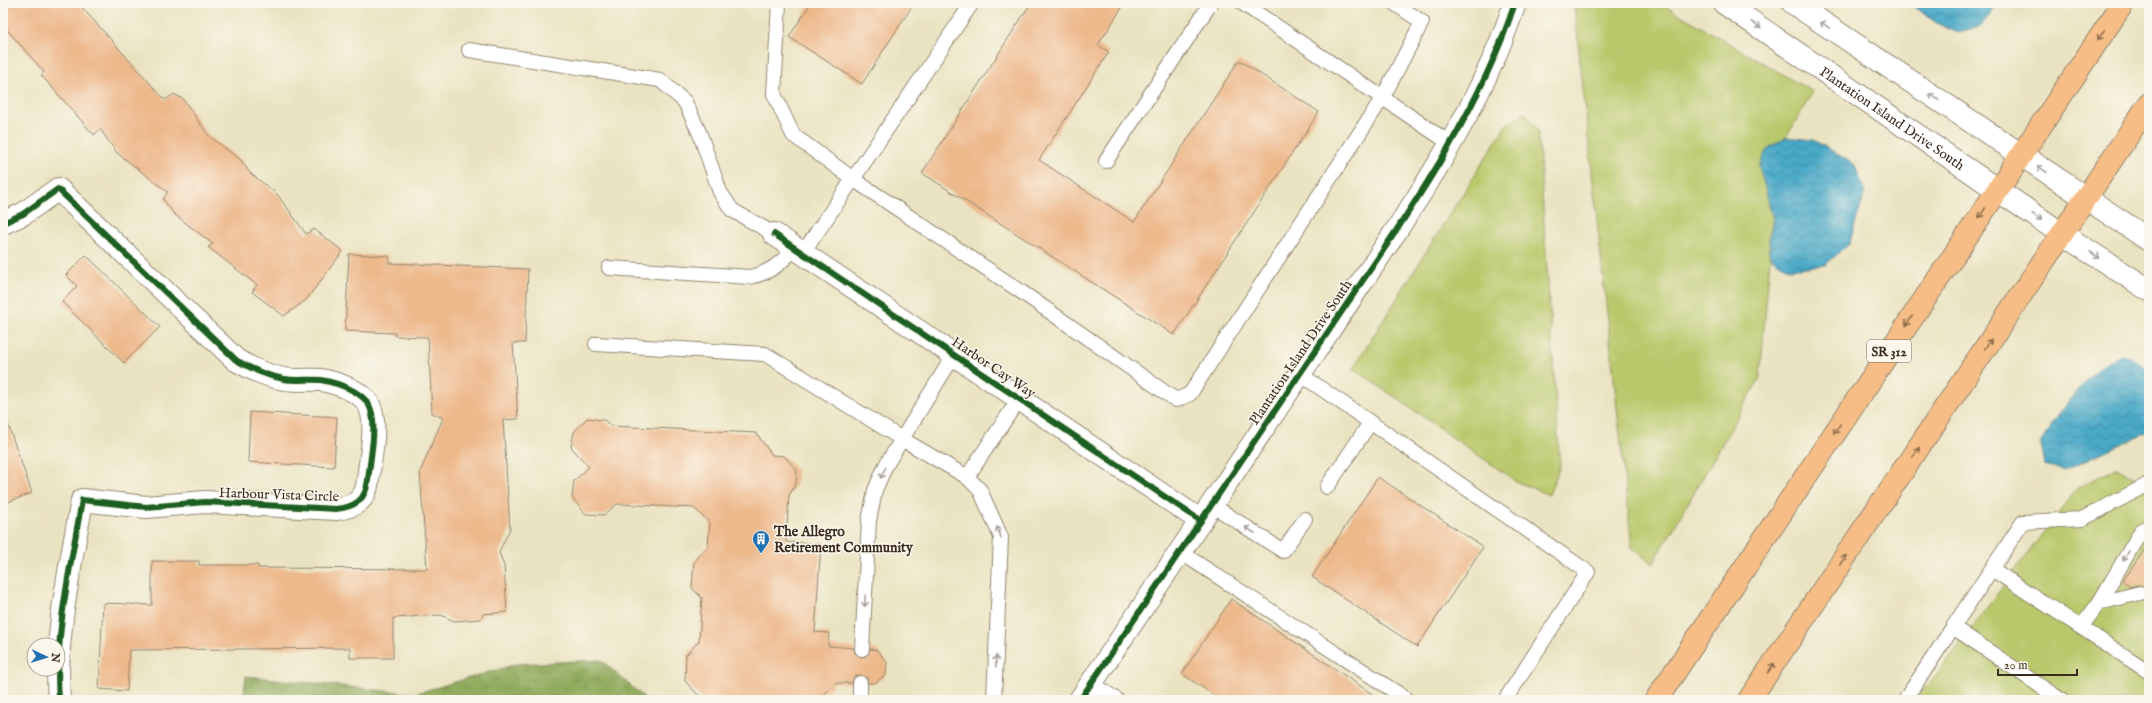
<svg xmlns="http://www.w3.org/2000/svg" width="2152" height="703" font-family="'IM FELL English',serif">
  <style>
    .grass { fill: #b9c86a; stroke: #7a7944 }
    .forest { fill: url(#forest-crowns); stroke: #666b3e }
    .water { fill: url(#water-waves); stroke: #426a72 }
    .building { fill: #edb88a }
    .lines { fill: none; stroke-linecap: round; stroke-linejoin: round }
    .lane-casing { stroke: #928670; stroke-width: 16 }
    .street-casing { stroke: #928670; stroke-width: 24 }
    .primary-casing { stroke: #928670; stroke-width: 24 }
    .lane { stroke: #fff; stroke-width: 14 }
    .street { stroke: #fff; stroke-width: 22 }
    .primary { stroke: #f6be86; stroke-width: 22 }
    .cycleway-casing { stroke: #fbf7ec; stroke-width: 8 }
    .cycleway { stroke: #1b5e20; stroke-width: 6 }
    .oneway { stroke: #a79f9a }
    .oneway2 { stroke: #8f6d4d }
    .labels { text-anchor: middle; stroke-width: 3; stroke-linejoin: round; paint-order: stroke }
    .shield { fill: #fbf7ec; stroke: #75685c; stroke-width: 1 }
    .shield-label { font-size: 13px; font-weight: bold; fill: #3b2a1e }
    .street-label { font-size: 14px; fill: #3b2a1e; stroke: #fbf7ec }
    .poi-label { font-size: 14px; font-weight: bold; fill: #3b2a1e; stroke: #fbf7ec; text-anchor: start }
  </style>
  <defs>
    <pattern id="forest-crowns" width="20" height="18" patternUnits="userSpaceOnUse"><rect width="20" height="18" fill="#92ac5e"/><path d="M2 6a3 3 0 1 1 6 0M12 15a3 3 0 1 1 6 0" fill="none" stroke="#788c4d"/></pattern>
    <pattern id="water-waves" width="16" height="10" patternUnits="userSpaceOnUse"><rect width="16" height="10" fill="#48a9c7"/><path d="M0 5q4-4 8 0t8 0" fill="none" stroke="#3d8aa1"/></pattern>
  </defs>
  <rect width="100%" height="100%" fill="#fbf7ec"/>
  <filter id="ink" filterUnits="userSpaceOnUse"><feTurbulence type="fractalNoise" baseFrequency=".025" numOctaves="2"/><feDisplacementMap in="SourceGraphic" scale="8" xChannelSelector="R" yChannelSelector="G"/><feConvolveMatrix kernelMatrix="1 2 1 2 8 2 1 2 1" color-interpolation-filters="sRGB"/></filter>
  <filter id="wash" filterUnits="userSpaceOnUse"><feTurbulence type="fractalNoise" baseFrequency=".012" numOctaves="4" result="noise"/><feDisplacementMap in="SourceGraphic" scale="16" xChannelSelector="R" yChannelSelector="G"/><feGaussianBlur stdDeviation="0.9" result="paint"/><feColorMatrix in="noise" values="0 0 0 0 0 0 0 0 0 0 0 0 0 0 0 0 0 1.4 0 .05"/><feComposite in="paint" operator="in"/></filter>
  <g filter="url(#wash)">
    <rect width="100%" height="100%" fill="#eae3c1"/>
    <g class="grass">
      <polygon points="1576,3 1660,3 1813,92 1786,137 1767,149 1766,196 1773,219 1769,238 1770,257 1760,378 1653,564 1632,548 1574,4"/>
      <polygon points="1525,113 1538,131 1560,466 1549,495 1517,482 1353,368 1506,125"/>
      <polygon points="2117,467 2149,487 2149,700 1915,700 1935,677 2076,489"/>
    </g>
    <polygon class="forest" points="601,660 647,700 243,700 246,676 414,694 517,664"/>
    <g class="water">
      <polygon points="1908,3 1998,3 1982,25 1958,33 1938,24"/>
      <polygon points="1786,137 1814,140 1855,165 1865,193 1849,244 1825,265 1789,269 1770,257 1769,238 1773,219 1759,166 1767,149"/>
      <path d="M2122 354 2132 358 2149 371V431L2064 470 2044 465 2040 444C2059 413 2088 368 2122 354Z"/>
    </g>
    <g id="blocks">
      <g class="building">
        <polygon points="3,3 78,3 165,100 174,94 183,99 209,136 241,160 250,173 277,194 306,234 314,229 343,251 306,300 284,316 252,292 257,285 208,247 213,244 174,214 163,199 168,192 117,153 100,129 94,135 41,75 44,72 3,25"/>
        <polygon points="811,3 914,3 862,84 789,37"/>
        <polygon points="1031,3 1125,3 1098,45 1109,52 1039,160 1134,222 1239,60 1319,112 1174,335 922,173"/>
        <polygon points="349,254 389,256 389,263 528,269 525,343 513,343 518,419 503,420 510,529 499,552 504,566 507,612 483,614 481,619 454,621 441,615 393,618 393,658 350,658 350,648 129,650 127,691 99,689 103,603 152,605 152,561 199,561 199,565 258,565 258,568 427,569 420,472 443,418 432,413 428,337 395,336 395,333 345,331"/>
        <polygon points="86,255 160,327 124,363 62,302 77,286 66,275"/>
        <polygon points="250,412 337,417 334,467 248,462"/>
        <polygon points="587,418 604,420 611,426 756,433 772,455 784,456 797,470 796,484 789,495 786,542 821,544 815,632 829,633 828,646 854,648 855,653 861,657 866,656 870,649 877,650 887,662 886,675 875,683 868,683 867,678 860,675 855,676 852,683 835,683 819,700 703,700 685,681 686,655 699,641 702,598 692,588 694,562 708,546 710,523 694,508 617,504 604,515 586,514 572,498 574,481 589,467 571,447 574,432"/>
        <polygon points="6,419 32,493 3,504 3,420"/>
        <polygon points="1378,477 1483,547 1417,647 1312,577"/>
        <polygon points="2149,543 2149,600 2147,598 2148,591 2146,587 2138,585 2130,587 2123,581"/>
        <polygon points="1231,599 1381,700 1221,700 1182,674"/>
      </g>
    </g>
  </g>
  <g filter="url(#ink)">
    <use href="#blocks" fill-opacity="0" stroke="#928670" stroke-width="1"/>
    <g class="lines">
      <defs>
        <g id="lane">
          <polyline points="779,3 774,94 793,135 853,179 1023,293 1176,400 1190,394 1383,97 1422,22 1394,3"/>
          <polyline points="1242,3 1451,144"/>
          <polyline points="469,50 660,80 685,102 700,134 720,192 732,210 774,234"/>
          <polyline points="1106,161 1211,3"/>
          <polyline points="803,253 972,3"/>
          <path d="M609 268 750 277C770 273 781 263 795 248"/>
          <polyline points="596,344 765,354 902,439 886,465 875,490 869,521 862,649"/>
          <polyline points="954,355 902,439 967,477 1019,399"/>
          <polyline points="1300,374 1588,572 1505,700"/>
          <polyline points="967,477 980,490 1001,537 994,700"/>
          <polyline points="1327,487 1370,423"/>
          <polyline points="1212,505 1283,551 1305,519"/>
          <polyline points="1180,552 1408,700"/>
          <polyline points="1992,569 2149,672"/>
          <polyline points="2099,603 2140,593"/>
          <polyline points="1953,627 2023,522 2082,519 2149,484"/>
          <polyline points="2081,627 2099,603 2141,531 2149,526"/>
          <polyline points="1092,683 1117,700"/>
          <polyline points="860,700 860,683"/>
          <polyline points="1912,700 1907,697 1953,627 2061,700"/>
        </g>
        <g id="street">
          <path id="s1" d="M1724 3 2062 234 2149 290"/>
          <polyline points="1793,3 2149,240"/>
          <path d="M3 223 23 214 58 189 236 360C252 369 266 376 284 379 296 381 309 379 321 380 338 383 366 392 371 410 377 428 370 460 368 480 366 500 355 507 336 509L205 502 146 507 82 500C71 566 54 633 59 700"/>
          <polyline points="774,234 1201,521"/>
          <path d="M1080 700C1164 577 1247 453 1330 329 1399 226 1476 122 1515 3"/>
        </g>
        <g id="primary">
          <polyline points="1656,700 2123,3"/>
          <polyline points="1749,700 2149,104"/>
        </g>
      </defs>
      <use href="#lane" class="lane-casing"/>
      <use href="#street" class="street-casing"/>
      <use href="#primary" class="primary-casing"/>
      <use href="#lane" class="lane"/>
      <use href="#street" class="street"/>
      <use href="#primary" class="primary"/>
      <defs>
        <g id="cycleway">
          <path d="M3 223 23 214 58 189 236 360C252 369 266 376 284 379 296 381 309 379 321 380 338 383 366 392 371 410 377 428 370 460 368 480 366 500 355 507 336 509L205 502 146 507 82 500C71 566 54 633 59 700"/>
          <polyline points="774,234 1201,521"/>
          <path d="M1080 700C1164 577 1247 453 1330 329 1399 226 1476 122 1515 3"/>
        </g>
      </defs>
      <use href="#cycleway" class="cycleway-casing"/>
      <use href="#cycleway" class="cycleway"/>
    </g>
    <defs><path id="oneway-shaft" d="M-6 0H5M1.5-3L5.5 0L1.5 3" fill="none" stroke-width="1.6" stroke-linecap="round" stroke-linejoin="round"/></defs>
    <g class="oneway">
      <use href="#oneway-shaft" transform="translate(1756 25) rotate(34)"/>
      <use href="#oneway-shaft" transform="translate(1825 25) rotate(-146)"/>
      <use href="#oneway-shaft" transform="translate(1934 97) rotate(-146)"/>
      <use href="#oneway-shaft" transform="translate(2042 169) rotate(-146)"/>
      <use href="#oneway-shaft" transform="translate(2037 217) rotate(34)"/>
      <use href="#oneway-shaft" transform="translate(2095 255) rotate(33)"/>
      <use href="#oneway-shaft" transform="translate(883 473) rotate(115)"/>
      <use href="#oneway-shaft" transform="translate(1250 530) rotate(-147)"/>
      <use href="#oneway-shaft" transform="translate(999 532) rotate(-110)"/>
      <use href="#oneway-shaft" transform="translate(2126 556) rotate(121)"/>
      <use href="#oneway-shaft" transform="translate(865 601) rotate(93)"/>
      <use href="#oneway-shaft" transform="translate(996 661) rotate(-88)"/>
    </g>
    <g class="oneway2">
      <use href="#oneway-shaft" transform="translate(2101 35) rotate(124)"/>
      <use href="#oneway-shaft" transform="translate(1982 213) rotate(124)"/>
      <use href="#oneway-shaft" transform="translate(1909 321) rotate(124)"/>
      <use href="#oneway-shaft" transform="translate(1988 344) rotate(-56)"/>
      <use href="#oneway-shaft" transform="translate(1837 429) rotate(124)"/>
      <use href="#oneway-shaft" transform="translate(1916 452) rotate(-56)"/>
      <use href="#oneway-shaft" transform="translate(1843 560) rotate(-56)"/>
      <use href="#oneway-shaft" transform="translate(1771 668) rotate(-56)"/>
    </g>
  </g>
  <defs>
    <symbol id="building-pin" viewBox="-11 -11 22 30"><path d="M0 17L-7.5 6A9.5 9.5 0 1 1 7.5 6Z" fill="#1f6fb2" stroke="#fbf7ec"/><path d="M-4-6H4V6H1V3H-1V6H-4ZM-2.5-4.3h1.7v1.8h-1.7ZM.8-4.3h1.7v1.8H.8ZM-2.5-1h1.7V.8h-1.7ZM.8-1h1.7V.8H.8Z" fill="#fff"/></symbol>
  </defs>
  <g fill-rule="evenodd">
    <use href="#building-pin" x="751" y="529" width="20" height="27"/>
  </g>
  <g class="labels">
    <rect class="shield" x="1867" y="340" width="44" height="22" rx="3"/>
    <g class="shield-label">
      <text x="1889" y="356">SR 312</text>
    </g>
    <g class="street-label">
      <text dy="5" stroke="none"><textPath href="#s1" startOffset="204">Plantation Island Drive South</textPath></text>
      <text transform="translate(1300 352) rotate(-56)" y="5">Plantation Island Drive South</text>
      <text transform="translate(994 367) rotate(34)" y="5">Harbor Cay Way</text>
      <text transform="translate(279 494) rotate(2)" y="5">Harbour Vista Circle</text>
    </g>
    <g class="poi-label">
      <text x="774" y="536">The Allegro<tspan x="774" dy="16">Retirement Community</tspan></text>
    </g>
  </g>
  <rect width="2152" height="703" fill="none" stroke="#fbf7ec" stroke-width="16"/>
  <g transform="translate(46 657) rotate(94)"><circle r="19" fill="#fbf7ec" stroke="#aea59a"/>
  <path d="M0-3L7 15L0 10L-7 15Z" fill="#1f6fb2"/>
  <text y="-6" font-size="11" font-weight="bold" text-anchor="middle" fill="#3b2a1e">N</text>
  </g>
  <path d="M1998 669v6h79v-6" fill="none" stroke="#3b2a1e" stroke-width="2"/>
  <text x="2004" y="669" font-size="12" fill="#3b2a1e" stroke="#fbf7ec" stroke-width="3" paint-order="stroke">20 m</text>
</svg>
